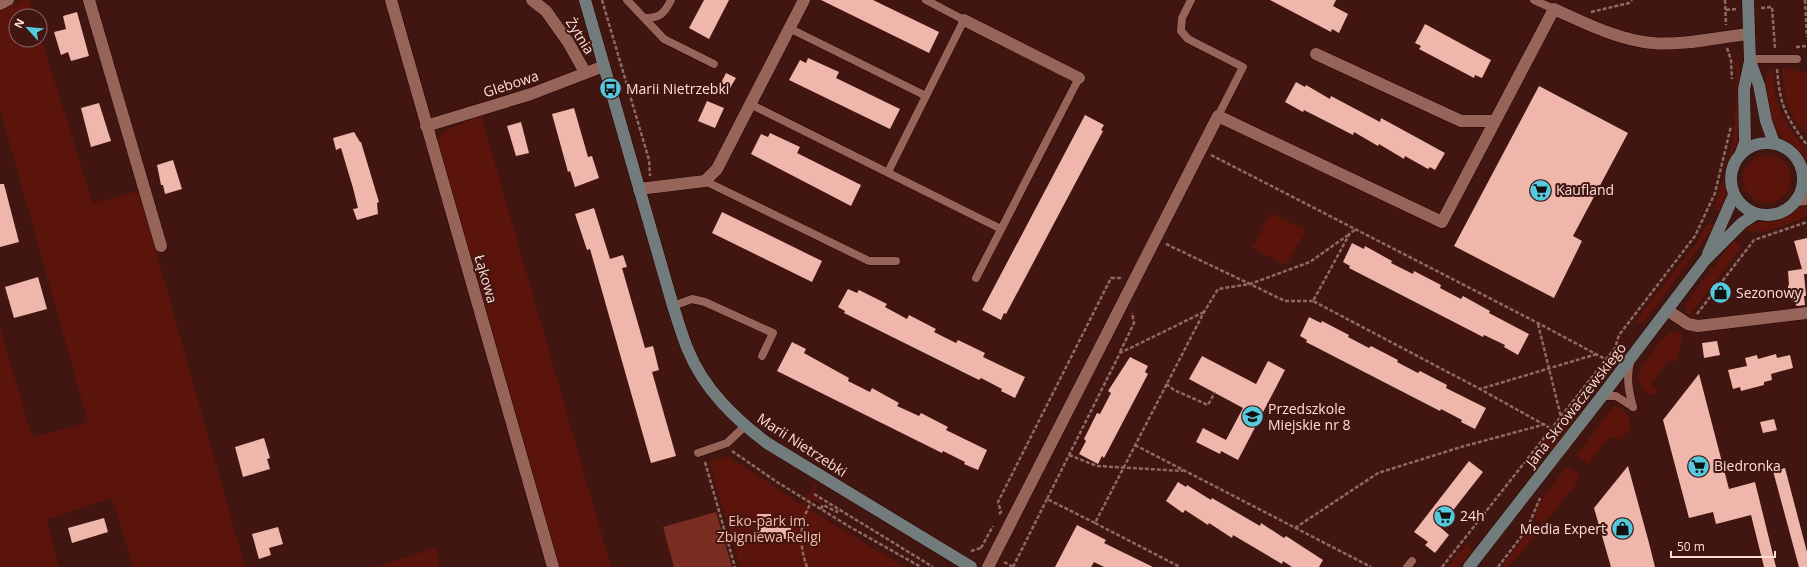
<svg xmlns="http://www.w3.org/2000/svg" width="1807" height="567" font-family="'Open Sans',sans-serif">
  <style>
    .green { fill: #5b140b }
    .forest { fill: #7a2e22 }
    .building { fill: #efb6ab }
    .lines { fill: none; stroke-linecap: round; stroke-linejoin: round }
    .lane-casing { stroke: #260000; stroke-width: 9 }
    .street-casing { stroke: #260000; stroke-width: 13 }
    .secondary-casing { stroke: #260000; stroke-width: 13 }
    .path { stroke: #8f6a64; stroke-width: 2.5; stroke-dasharray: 4 2; stroke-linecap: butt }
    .lane { stroke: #97645a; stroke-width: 8 }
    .street { stroke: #97645a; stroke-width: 12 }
    .secondary { stroke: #737c7c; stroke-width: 12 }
    .labels { text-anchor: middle; stroke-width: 4; stroke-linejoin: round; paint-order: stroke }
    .street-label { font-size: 14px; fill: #fddfd9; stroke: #411610 }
    .poi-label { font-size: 14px; fill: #fddfd9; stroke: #411610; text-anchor: start }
    .park-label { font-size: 14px; fill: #fbb6a8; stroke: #411610 }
  </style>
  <rect width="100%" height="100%" fill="#411610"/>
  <g class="green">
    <polygon points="23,0 29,0 34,16 16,16 16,40 40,40 40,36 93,203 139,191 245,567 133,567 112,498 47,520 58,567 0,567 0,328 32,437 88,422 0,109 0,11"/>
    <polygon points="1732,49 1739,61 1739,140 1725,169 1727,201 1722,214 1715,207 1729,156 1734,131 1737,83 1736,58"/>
    <path d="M1782 68 1807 73V134C1786 115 1785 94 1782 68Z"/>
    <polygon points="1773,69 1775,92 1780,111 1791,130 1807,150 1807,165 1797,149 1776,132 1770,116 1765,82 1768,73"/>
    <polygon points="481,115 611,567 558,567 435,146 442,133"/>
    <circle cx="1767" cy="179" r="24"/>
    <path d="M1807 205V216L1804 218C1789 223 1757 239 1744 228 1756 220 1768 223 1781 218 1791 215 1797 207 1807 205Z"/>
    <polygon points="1271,213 1306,230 1286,265 1252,248"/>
    <polygon points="1708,223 1714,226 1644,322 1634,323 1696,244"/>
    <polygon points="1734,240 1740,244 1740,249 1689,316 1687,314 1685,305"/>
    <path d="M1672 332H1676L1682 335 1677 361H1668L1651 384 1658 390 1655 394C1644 396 1641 385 1637 377 1642 365 1660 338 1672 332Z"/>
    <polygon points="1622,339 1624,345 1618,359 1553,448 1549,452 1541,448 1546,442 1545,439 1556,429 1618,351"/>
    <polygon points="1615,405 1627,413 1631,427 1621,440 1609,437 1588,464 1579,458 1577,454"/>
    <polygon points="728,456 802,505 816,482 818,484 812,495 822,501 821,504 810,498 805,507 905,567 740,567 709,461"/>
    <polygon points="1567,466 1580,475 1576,481 1575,486 1543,525 1534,518 1540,501"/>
    <polygon points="1530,530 1536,535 1509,567 1501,567"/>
    <polygon points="1466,543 1472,549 1459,567 1448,567 1460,550 1463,550"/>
    <polygon points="435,548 440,567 377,567"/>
  </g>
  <polygon class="forest" points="716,512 732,567 674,567 663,527"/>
  <g class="building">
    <polygon points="704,0 729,0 709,39 689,28"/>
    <polygon points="821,0 873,0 939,32 929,53"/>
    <polygon points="1270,0 1336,0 1333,6 1348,14 1339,33 1332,29 1331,32"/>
    <polygon points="77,12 89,56 71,61 68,52 61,55 54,32 66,29 63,16"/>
    <polygon points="1425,24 1491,60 1482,78 1475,75 1474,78 1419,49 1421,46 1415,43"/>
    <polygon points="808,58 839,72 836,78 900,109 890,129 789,80 800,60 806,63"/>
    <polygon points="726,73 736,78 730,88 721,83"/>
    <polygon points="1296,82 1305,87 1306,85 1330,99 1331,96 1380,122 1381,118 1445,153 1435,170 1430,167 1428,169 1405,156 1404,159 1379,144 1378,146 1354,132 1353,135 1304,110 1303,112 1285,102"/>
    <polygon points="1539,86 1628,133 1573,236 1582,241 1554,298 1454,246"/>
    <polygon points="707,101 724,108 715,128 698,121"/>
    <polygon points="99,103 111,141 91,147 81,108"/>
    <polygon points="574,108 588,157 592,156 599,178 575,187 570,171 568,172 552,114"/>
    <polygon points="1085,115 1104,125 1101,130 1103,131 1006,314 1004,313 1001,320 982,310"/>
    <polygon points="521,122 529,153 516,156 507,126"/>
    <polygon points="354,132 360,142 361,142 379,202 377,203 378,214 357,220 353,209 358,208 353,188 341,148 336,150 333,138"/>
    <polygon points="770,133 800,147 797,153 861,185 851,206 751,154 761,134 768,137"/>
    <polygon points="173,160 182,189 165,194 163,185 161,185 157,165"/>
    <polygon points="0,184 4,184 19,242 0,247"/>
    <polygon points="594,208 610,259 623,255 627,267 622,268 645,348 653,346 659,370 652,372 676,456 651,463 590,249 587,250 575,214"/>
    <polygon points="722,212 822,261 812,282 712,233"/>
    <polygon points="1807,238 1807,274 1804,274 1806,296 1804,296 1805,305 1797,306 1788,294 1788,286 1789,285 1788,271 1802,269 1794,241"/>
    <polygon points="1352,243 1364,249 1365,246 1392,261 1391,263 1413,274 1414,271 1441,285 1440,288 1461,299 1463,296 1490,311 1489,313 1529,334 1518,355 1504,347 1505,345 1484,335 1483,337 1349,268 1350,266 1343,262"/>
    <polygon points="38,277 47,309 14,318 5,287"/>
    <polygon points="848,289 857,293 859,290 887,304 885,307 907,319 909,315 936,329 934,332 956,343 958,340 985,353 983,357 1025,377 1015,398 1001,391 1002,389 981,378 979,380 844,313 845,311 838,307"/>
    <polygon points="1309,317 1321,323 1322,321 1349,335 1348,337 1369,348 1371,346 1398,360 1397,362 1418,373 1420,371 1447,385 1446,388 1486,408 1475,429 1461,422 1462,420 1441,409 1440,411 1306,342 1307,340 1300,336"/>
    <polygon points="1717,341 1720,355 1704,358 1702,343"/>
    <polygon points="792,342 806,349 804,353 849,378 848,381 870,392 872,388 899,403 897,406 919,416 921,413 948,427 946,430 987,450 978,470 964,464 965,462 943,451 942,453 777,371"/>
    <polygon points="1776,354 1777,358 1790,355 1793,368 1771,374 1772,380 1764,382 1764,385 1741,391 1740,387 1733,389 1728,370 1747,366 1745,358 1757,355 1758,359"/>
    <polygon points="1202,356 1256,384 1268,361 1285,370 1238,460 1221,451 1220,454 1196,442 1203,428 1226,440 1243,408 1189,379"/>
    <polygon points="1130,357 1148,366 1145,372 1148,374 1104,458 1102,456 1098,464 1079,454 1086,441 1084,439 1097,413 1100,414 1111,393 1108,391"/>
    <polygon points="1699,374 1729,489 1755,482 1776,567 1764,567 1751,515 1716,524 1713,512 1689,518 1663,420"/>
    <polygon points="1774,419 1777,430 1763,433 1760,422"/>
    <polygon points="264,438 270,458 267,459 270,469 243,477 235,447"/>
    <polygon points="1469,461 1483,472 1440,527 1449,535 1435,553 1425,545 1428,542 1414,532"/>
    <polygon points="1628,466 1649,543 1655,567 1611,567 1594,508"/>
    <polygon points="1785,468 1807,552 1807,567 1799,567 1773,471"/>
    <polygon points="1178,482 1186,487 1187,485 1211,500 1212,498 1260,526 1261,523 1284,538 1286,536 1323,560 1319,567 1292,567 1283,561 1282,564 1233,535 1232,538 1209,523 1208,525 1185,510 1183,513 1166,501"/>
    <polygon points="757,514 771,514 771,527 791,528 790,539 756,538"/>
    <polygon points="104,518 108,532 72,543 68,528"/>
    <polygon points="1077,525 1106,540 1104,543 1153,567 1104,567 1094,562 1091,567 1055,567"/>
    <polygon points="278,527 283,544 269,548 271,555 259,559 252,534"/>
  </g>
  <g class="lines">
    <defs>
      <g id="lane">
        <polyline points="627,0 664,39 714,64"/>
        <polyline points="1191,0 1182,18 1181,31 1188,39 1243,67 1218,116"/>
        <polyline points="1534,0 1554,9"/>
        <path d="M645 18C660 18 664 14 671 0"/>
        <polyline points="789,28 926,96"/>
        <polyline points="1750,59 1797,59"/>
        <polyline points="750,104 1001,229"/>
        <polyline points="888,172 964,20 926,0"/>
        <polyline points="705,181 869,261 896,261"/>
        <polyline points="976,278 1079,78"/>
        <polyline points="673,306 692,299 705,302 773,333 762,356"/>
        <path d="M1630 363C1626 379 1629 392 1633 407"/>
        <polyline points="1602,396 1616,396 1633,407"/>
        <polyline points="698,453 727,443 745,426"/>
        <polyline points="1407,567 1412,561"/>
      </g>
      <g id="street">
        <polyline points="89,0 161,246"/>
        <polyline points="391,0 553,567"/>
        <polyline points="532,0 546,11 568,42 585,72"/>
        <polyline points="0,4 8,0"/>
        <polyline points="964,20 1079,78"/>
        <polyline points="1316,54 1461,121 1495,121"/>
        <polyline points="426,126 531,94 604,66"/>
        <polyline points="1803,174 1807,176"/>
        <polyline points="639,189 705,181 717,169 804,0"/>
        <polyline points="1796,200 1807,199"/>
        <polyline points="1667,310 1688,324 1698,326 1807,313"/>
        <path d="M988 567 1218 116 1442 222 1554 9C1585 23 1618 40 1652 43 1683 46 1719 37 1749 34"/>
      </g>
      <g id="secondary">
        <path d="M585 0 673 306C678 321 682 336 688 350 704 389 734 418 767 443L971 567"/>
        <polyline points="1750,61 1759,85 1766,121 1774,143"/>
        <circle cx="1767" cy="179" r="36"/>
        <polyline points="1741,153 1745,142 1744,89 1750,61 1748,0"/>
        <polyline points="1708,254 1734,195"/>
        <polyline points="1469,567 1602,396 1705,260 1742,223 1756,214"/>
      </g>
    </defs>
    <use href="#lane" class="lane-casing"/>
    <use href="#street" class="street-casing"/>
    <use href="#secondary" class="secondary-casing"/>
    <g class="path">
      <polyline points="602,0 649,160 650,176"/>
      <polyline points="1725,0 1726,25"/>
      <polyline points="1805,0 1807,37"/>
      <polyline points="1761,8 1772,7 1775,48"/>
      <polyline points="1726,10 1736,9"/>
      <polyline points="1591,12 1629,3 1632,0"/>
      <polyline points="1796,47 1807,46"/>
      <polyline points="1727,48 1731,60 1732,79"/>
      <path d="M1777 69C1780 105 1785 116 1807 145"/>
      <polyline points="1211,155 1538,323 1605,359"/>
      <polyline points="1355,230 1350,233 1313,301 1480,389"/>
      <polyline points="1166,244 1250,284 1218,289 1204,312 1095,523 1047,499 1120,353 1204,312"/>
      <polyline points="1313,301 1285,301 1250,284 1310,262 1348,235"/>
      <polyline points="1697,314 1754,240 1807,222"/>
      <polyline points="1538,324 1561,417"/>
      <polyline points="1120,352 1134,323 1132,313"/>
      <polyline points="1166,384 1174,390 1208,405 1215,392"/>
      <polyline points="1550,428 1480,389 1597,354"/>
      <polyline points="1135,445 1371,567"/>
      <polyline points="732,451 777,482 850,527 921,567"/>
      <polyline points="1069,455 1097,466 1183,471"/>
      <polyline points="705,462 735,567"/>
      <polyline points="814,494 933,567"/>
      <polyline points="821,509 823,505 837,512 838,509"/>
      <polyline points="999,514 1001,512 998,502 1111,278 1123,278"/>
      <polyline points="1095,523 1180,567"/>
      <polyline points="1295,528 1378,473 1461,447 1546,424"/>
      <polyline points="981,548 993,526"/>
      <polyline points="971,551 981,548"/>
      <polyline points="1004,562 1013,567"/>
      <path d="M807 567C799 546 799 522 811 503"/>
      <polyline points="1013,567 1047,499"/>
      <polyline points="1442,567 1615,348 1619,335 1695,236 1715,193 1731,126"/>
      <polyline points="1498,567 1527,529 1540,498"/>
    </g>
    <use href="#lane" class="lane"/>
    <use href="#street" class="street"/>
    <use href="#secondary" class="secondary"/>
  </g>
  <defs>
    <symbol id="bus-disc" viewBox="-11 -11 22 22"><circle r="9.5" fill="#55cade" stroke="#411610"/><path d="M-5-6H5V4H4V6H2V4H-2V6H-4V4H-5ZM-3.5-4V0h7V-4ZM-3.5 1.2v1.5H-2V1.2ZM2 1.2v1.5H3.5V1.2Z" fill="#111"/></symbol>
    <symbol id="supermarket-disc" viewBox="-11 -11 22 22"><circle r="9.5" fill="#55cade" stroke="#411610"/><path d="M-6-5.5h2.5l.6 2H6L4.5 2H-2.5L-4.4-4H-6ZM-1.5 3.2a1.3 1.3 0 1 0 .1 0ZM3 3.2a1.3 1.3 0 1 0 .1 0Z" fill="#111"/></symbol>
    <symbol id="shop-disc" viewBox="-11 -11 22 22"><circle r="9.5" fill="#55cade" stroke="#411610"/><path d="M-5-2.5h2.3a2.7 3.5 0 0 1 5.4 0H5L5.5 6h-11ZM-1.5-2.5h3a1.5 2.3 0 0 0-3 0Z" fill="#111"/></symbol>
    <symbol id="school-disc" viewBox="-11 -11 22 22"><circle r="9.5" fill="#55cade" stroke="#411610"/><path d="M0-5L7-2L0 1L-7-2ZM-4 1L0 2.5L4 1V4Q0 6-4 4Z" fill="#111"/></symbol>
  </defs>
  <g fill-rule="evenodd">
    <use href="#bus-disc" x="598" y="76" width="25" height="25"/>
    <use href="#supermarket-disc" x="1528" y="178" width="25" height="25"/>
    <use href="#shop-disc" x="1708" y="280" width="25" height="25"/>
    <use href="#school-disc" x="1240" y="404" width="25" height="25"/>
    <use href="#supermarket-disc" x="1686" y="454" width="25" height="25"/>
    <use href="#supermarket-disc" x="1432" y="504" width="25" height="25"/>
    <use href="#shop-disc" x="1610" y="516" width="25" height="25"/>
  </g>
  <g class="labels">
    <g class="street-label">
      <text transform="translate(580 36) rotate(58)" y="5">Żytnia</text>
      <text transform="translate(511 84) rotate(-18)" y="5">Glebowa</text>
      <text transform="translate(486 279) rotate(74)" y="5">Łąkowa</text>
      <text transform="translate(1576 405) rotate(-52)" y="5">Jana Skrowaczewskiego</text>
      <text transform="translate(802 445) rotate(33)" y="5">Marii Nietrzebki</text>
    </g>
    <g class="poi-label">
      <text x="626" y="94">Marii Nietrzebki</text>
      <text x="1556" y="195">Kaufland</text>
      <text x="1736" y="298">Sezonowy</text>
      <text x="1268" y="414">Przedszkole<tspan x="1268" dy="16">Miejskie nr 8</tspan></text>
      <text x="1714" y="471">Biedronka</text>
      <text x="1460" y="521">24h</text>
      <text x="1606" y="534" text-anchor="end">Media Expert</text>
    </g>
    <g class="park-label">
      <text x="769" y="526">Eko-park im.<tspan x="769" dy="16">Zbigniewa Religi</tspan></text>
    </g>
  </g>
  <g transform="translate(28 28) rotate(297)"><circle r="19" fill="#411610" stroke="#8c6660"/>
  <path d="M0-3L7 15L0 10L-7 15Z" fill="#55cade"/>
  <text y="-6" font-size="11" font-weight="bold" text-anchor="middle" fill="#fddfd9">N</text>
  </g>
  <path d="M1671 551v6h104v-6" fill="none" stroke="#fddfd9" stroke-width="2"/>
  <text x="1677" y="551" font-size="12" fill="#fddfd9" stroke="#411610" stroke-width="3" paint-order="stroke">50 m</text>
</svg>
